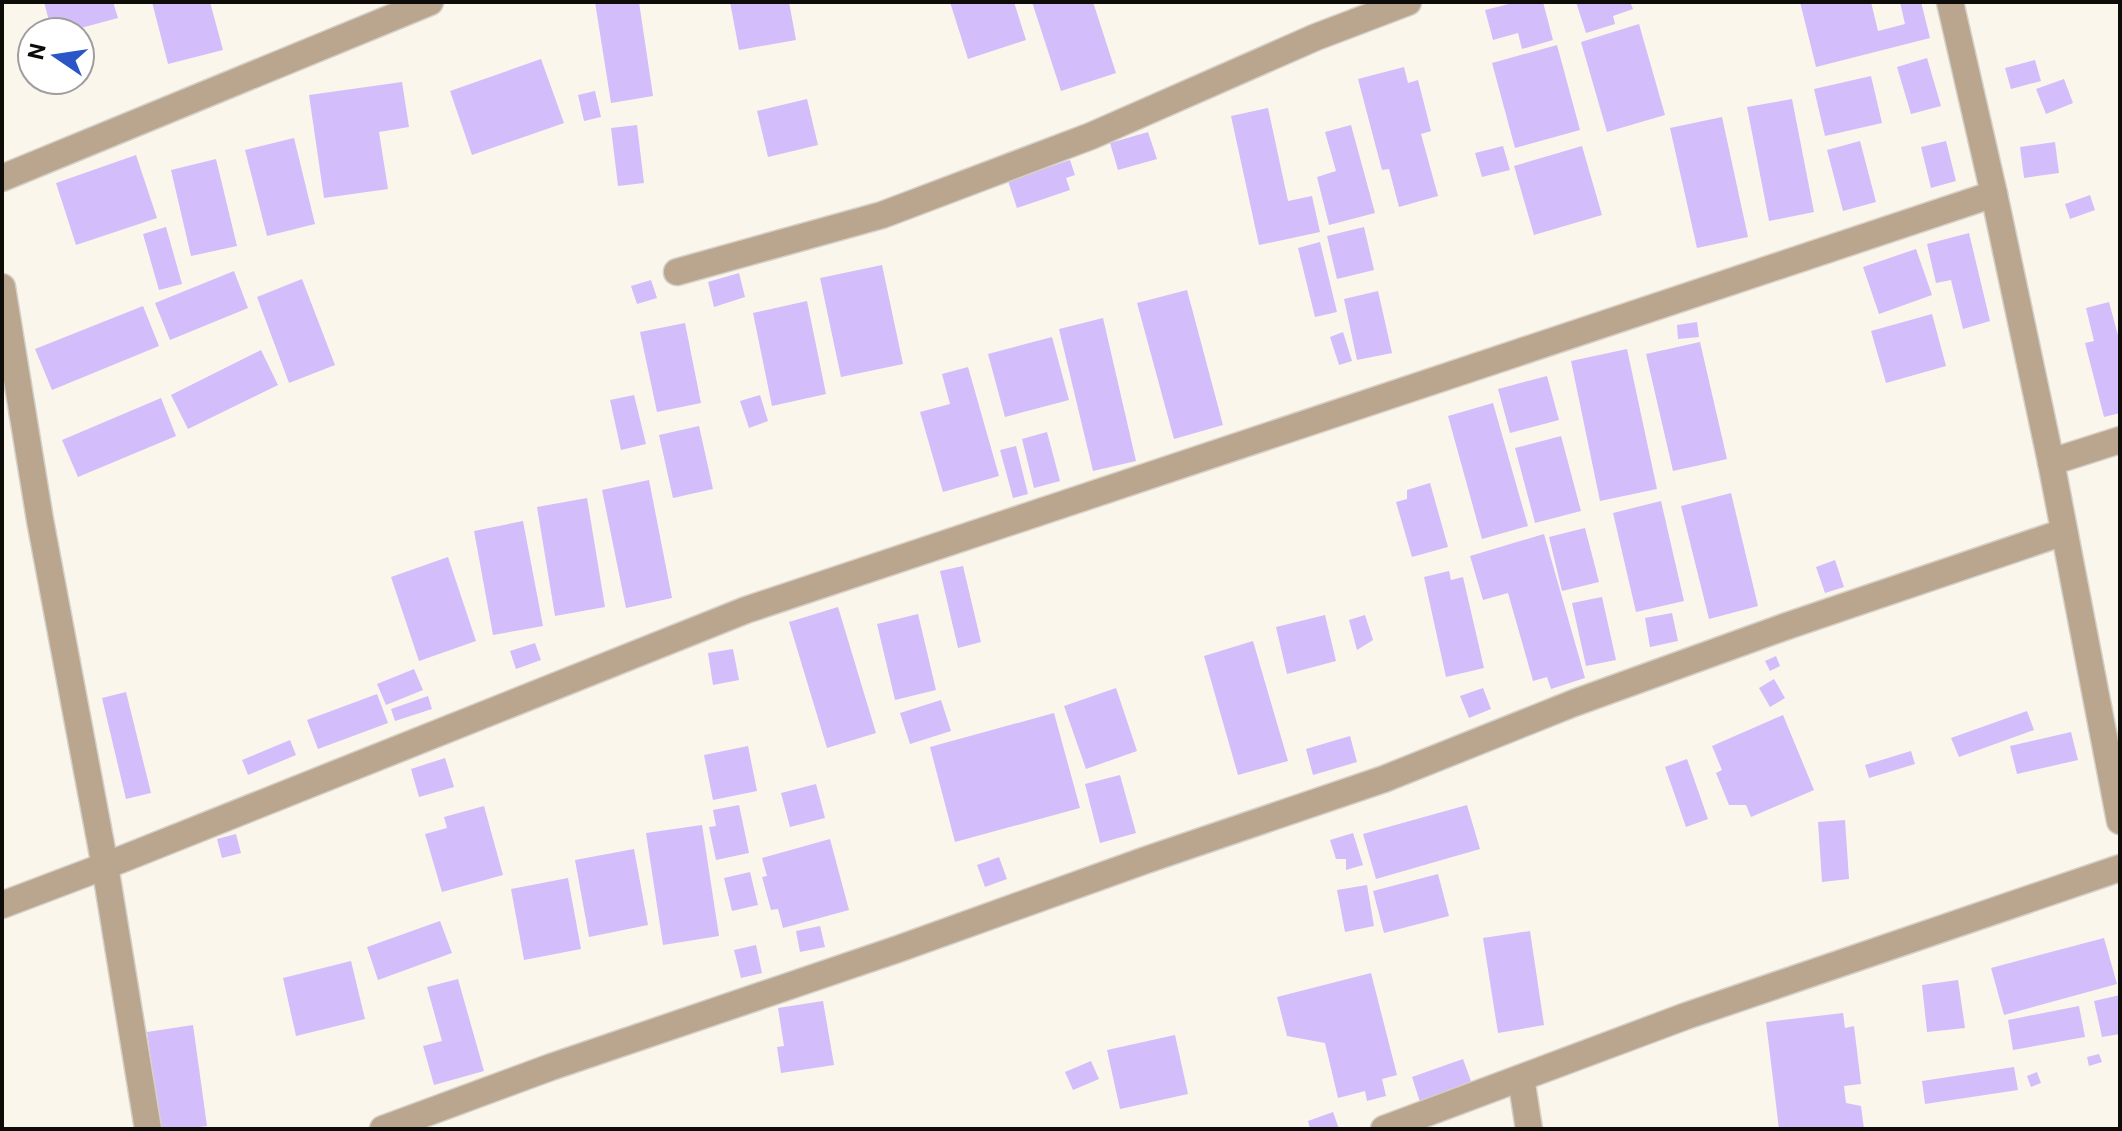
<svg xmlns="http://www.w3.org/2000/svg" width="2122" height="1131" font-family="Roboto,sans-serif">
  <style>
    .building { fill: #d3bdfa }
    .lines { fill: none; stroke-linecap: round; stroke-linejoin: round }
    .street-casing { stroke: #d5d1c8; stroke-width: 29 }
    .street { stroke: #baa68f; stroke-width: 26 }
  </style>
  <rect width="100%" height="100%" fill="#fbf6ec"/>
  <g class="building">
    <polygon points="44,2 113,2 118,18 66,32 52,32"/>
    <polygon points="152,2 210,2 223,50 168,64"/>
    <polygon points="595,2 639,2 653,96 611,103"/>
    <polygon points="730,2 789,2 796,40 739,50"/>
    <polygon points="950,2 1014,2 1026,40 968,59"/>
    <polygon points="1032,2 1093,2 1116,73 1061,91"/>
    <polygon points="1517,2 1543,2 1553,40 1522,49 1518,33 1493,40 1485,10"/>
    <polygon points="1576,2 1630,2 1633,9 1613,16 1615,24 1586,33"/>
    <polygon points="1800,2 1871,2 1878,31 1905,24 1900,2 1921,2 1930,38 1816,67"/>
    <polygon points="1639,24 1665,115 1607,132 1581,42"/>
    <polygon points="1557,45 1580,130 1515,148 1492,63"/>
    <polygon points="1927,58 1941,106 1911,114 1897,67"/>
    <polygon points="541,59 564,123 472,155 450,91"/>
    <polygon points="2035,60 2041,81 2011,89 2005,68"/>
    <polygon points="1404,67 1408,83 1418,80 1431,131 1421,134 1438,196 1399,207 1389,169 1382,170 1358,79"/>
    <polygon points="1871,76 1882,123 1825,136 1814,89"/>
    <polygon points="2064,79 2073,103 2046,114 2036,89"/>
    <polygon points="402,82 409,127 379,132 388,189 324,198 309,95"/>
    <polygon points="595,91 601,117 584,121 578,95"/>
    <polygon points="807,99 818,145 768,157 757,111"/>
    <polygon points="1792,99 1814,212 1769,221 1747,107"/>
    <polygon points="1268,108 1288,201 1312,196 1320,232 1259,245 1231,116"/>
    <polygon points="1722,117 1748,237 1697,248 1670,128"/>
    <polygon points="637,125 644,183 618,186 611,128"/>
    <polygon points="1351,125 1375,213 1329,225 1317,177 1336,171 1325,132"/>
    <polygon points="1148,132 1157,159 1118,170 1110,143"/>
    <polygon points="294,138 315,224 267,236 245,150"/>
    <polygon points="1860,141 1876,202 1843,211 1827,150"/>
    <polygon points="1946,141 1956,181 1931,188 1921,147"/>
    <polygon points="2055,142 2059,173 2024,178 2020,147"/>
    <polygon points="1503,146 1510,170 1482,177 1475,153"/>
    <polygon points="1582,146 1602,215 1534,235 1514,166"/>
    <polygon points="136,155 157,218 76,245 56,183"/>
    <polygon points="216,159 237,246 191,256 171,170"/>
    <polygon points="1070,160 1075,175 1066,178 1070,190 1017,208 1008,181"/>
    <polygon points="2090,195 2095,210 2070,219 2065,204"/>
    <polygon points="166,227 182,284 159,290 143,234"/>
    <polygon points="1364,227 1374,270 1337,279 1327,236"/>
    <polygon points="1969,233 1990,321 1963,329 1951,280 1936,283 1927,244"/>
    <polygon points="1320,242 1337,312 1315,317 1298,248"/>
    <polygon points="1916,249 1932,295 1879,314 1863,267"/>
    <polygon points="882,265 903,364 841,377 820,278"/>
    <polygon points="234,271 248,308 170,340 155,303"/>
    <polygon points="739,273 745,297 714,307 708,282"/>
    <polygon points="302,279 335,365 289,383 257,297"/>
    <polygon points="651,280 657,298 637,304 631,286"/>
    <polygon points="1187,290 1223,425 1174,439 1137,303"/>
    <polygon points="1378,291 1392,353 1357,360 1344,299"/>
    <polygon points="807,301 826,394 772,406 753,313"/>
    <polygon points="2109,302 2120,343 2120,413 2104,417 2085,343 2094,341 2086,308"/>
    <polygon points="143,306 159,346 52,390 35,349"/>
    <polygon points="1932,314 1946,366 1886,383 1871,331"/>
    <polygon points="1103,318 1136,461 1093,471 1059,329"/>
    <polygon points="1697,322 1699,337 1678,339 1677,325"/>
    <polygon points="685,323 701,403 657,412 640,332"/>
    <polygon points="1343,332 1352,361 1339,365 1330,337"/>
    <polygon points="1052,337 1069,400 1005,417 988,354"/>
    <polygon points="1700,342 1727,459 1673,471 1646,354"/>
    <polygon points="1627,349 1657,489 1600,501 1571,361"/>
    <polygon points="261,350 278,385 188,429 171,395"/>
    <polygon points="968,367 999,476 943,492 920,412 950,404 942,374"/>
    <polygon points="1547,376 1559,420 1510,433 1498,389"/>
    <polygon points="634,395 646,444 621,450 610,400"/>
    <polygon points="760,395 768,421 749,428 740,401"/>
    <polygon points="161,398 176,436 78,477 62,440"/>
    <polygon points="1493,403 1528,526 1482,539 1448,416"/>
    <polygon points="699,426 713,489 673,498 659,435"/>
    <polygon points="1047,432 1060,481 1034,488 1022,439"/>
    <polygon points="1561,436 1581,511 1535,523 1515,448"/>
    <polygon points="1016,446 1028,494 1013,498 1000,450"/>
    <polygon points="649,480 672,598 626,608 602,490"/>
    <polygon points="1430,483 1448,547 1412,557 1396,502 1407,499 1407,490"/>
    <polygon points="1731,493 1758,606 1709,619 1681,506"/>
    <polygon points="587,498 605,607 555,616 537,507"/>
    <polygon points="1661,501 1684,601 1636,612 1613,513"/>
    <polygon points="523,521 543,626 493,635 474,531"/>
    <polygon points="1585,528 1599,582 1562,591 1549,537"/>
    <polygon points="1544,534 1585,678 1551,689 1547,677 1533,681 1508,593 1483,600 1470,556"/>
    <polygon points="448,557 476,641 419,661 391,577"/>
    <polygon points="1835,560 1844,587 1825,593 1816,567"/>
    <polygon points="963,566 981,642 958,648 940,571"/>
    <polygon points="1449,571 1451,580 1463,577 1484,668 1446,677 1424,577"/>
    <polygon points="1602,597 1616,660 1586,666 1572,603"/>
    <polygon points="838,607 876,733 827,748 789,622"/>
    <polygon points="1672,613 1678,641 1650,647 1645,618"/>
    <polygon points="918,614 936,690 895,700 877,624"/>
    <polygon points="1325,615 1336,661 1287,674 1276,627"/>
    <polygon points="1365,615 1373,640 1357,650 1349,620"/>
    <polygon points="1253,641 1288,761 1238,775 1204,656"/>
    <polygon points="535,643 541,660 516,669 510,651"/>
    <polygon points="733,649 739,680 713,685 708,653"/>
    <polygon points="1776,656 1780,666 1770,671 1765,661"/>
    <polygon points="414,669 423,690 386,705 377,684"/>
    <polygon points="1774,679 1785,698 1770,707 1759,688"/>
    <polygon points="1116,688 1137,751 1086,769 1064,706"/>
    <polygon points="1483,688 1491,709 1469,718 1460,696"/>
    <polygon points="126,692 151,793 126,799 102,698"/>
    <polygon points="377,694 388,723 318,749 307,720"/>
    <polygon points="428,696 432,709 395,721 391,709"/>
    <polygon points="941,700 951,731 910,744 900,713"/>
    <polygon points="2027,711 2034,730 1959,757 1951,738"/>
    <polygon points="1054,713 1080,808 955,842 930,747"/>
    <polygon points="1783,715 1814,790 1751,817 1746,805 1729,805 1716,773 1722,770 1712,746"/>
    <polygon points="2071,732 2078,760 2017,774 2010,746"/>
    <polygon points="1350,736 1357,762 1313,775 1306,749"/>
    <polygon points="290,740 296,755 248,775 242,760"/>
    <polygon points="748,746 757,791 713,800 704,755"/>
    <polygon points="1911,751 1915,764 1869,778 1865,765"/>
    <polygon points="445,758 454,787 419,797 411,769"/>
    <polygon points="1687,759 1708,819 1686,827 1665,767"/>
    <polygon points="1120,775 1136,833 1100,843 1085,784"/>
    <polygon points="816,784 825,818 790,827 781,793"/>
    <polygon points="739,805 749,853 716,860 709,827 716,826 713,810"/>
    <polygon points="1467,805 1480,849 1376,879 1363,834"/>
    <polygon points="484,806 503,875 442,892 425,834 447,828 444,817"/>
    <polygon points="1845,820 1849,879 1822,882 1818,822"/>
    <polygon points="702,825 719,936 663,945 646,833"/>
    <polygon points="1353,833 1363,865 1346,870 1346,859 1336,859 1330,840"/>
    <polygon points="236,834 241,853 222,858 217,839"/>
    <polygon points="830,839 849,910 783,928 778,909 771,910 762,877 767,876 762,858"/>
    <polygon points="634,849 648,925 589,937 575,860"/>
    <polygon points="999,857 1007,879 985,887 977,865"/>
    <polygon points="750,872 758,905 732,911 724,878"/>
    <polygon points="1438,874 1449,916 1384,933 1373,891"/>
    <polygon points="568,878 581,949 524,960 511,889"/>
    <polygon points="1367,885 1374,926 1345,932 1337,890"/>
    <polygon points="440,921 452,953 378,980 367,947"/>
    <polygon points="820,926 825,947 800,952 796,931"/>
    <polygon points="1530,931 1544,1025 1498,1033 1483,938"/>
    <polygon points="2104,938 2117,984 2004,1015 1991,968"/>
    <polygon points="756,945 762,973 741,978 734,950"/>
    <polygon points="351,961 365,1019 296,1036 283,978"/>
    <polygon points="1371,973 1397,1075 1382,1079 1386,1096 1367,1101 1365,1091 1338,1098 1325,1043 1287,1036 1277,997"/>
    <polygon points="458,979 484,1071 434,1085 423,1046 442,1041 427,987"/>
    <polygon points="1958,980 1965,1028 1927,1032 1922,985"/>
    <polygon points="2120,995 2120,1034 2102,1037 2094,1001"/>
    <polygon points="823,1001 834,1065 781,1073 777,1047 784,1046 778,1008"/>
    <polygon points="2079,1006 2085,1037 2013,1050 2008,1020"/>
    <polygon points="1843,1013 1845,1028 1854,1026 1861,1084 1844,1086 1846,1103 1861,1106 1864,1129 1779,1129 1766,1022"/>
    <polygon points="193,1025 207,1126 183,1129 161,1129 147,1032"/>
    <polygon points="1175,1035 1188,1094 1120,1109 1107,1050"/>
    <polygon points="2099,1054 2102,1062 2089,1066 2087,1057"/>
    <polygon points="1463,1059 1472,1084 1420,1102 1412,1077"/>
    <polygon points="1091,1061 1099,1079 1073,1090 1065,1072"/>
    <polygon points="2014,1067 2018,1090 1925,1104 1922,1081"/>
    <polygon points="2037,1072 2041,1083 2031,1087 2027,1076"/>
    <polygon points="1333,1112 1339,1129 1310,1129 1308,1121"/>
  </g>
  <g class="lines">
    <defs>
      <g id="street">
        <polyline points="1950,2 1994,194 2051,462 2120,821"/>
        <polyline points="2,178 430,2"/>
        <polyline points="677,272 882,215 1091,136 1316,37 1408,2"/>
        <polyline points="2,287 40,520 105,866 148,1129"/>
        <polyline points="2051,462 2120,440"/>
        <polyline points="2,905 105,866 746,610 1994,194"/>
        <polyline points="1521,1078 1529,1129"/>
        <polyline points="383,1129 551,1067 898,949 1146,860 1384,779 1574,703 1787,626 2064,532"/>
        <polyline points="1384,1129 1686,1016 2120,868"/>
      </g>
    </defs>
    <use href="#street" class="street-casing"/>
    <use href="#street" class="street"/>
  </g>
  <rect width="2122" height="1131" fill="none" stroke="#0e0c09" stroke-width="8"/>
  <g transform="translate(56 56) rotate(283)"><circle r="38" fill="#ffffff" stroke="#9f9e9d" stroke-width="2"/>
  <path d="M0-6L14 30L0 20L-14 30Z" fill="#2b57c6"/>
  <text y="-12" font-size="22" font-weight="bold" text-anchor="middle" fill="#0e0c09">N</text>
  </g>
</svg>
